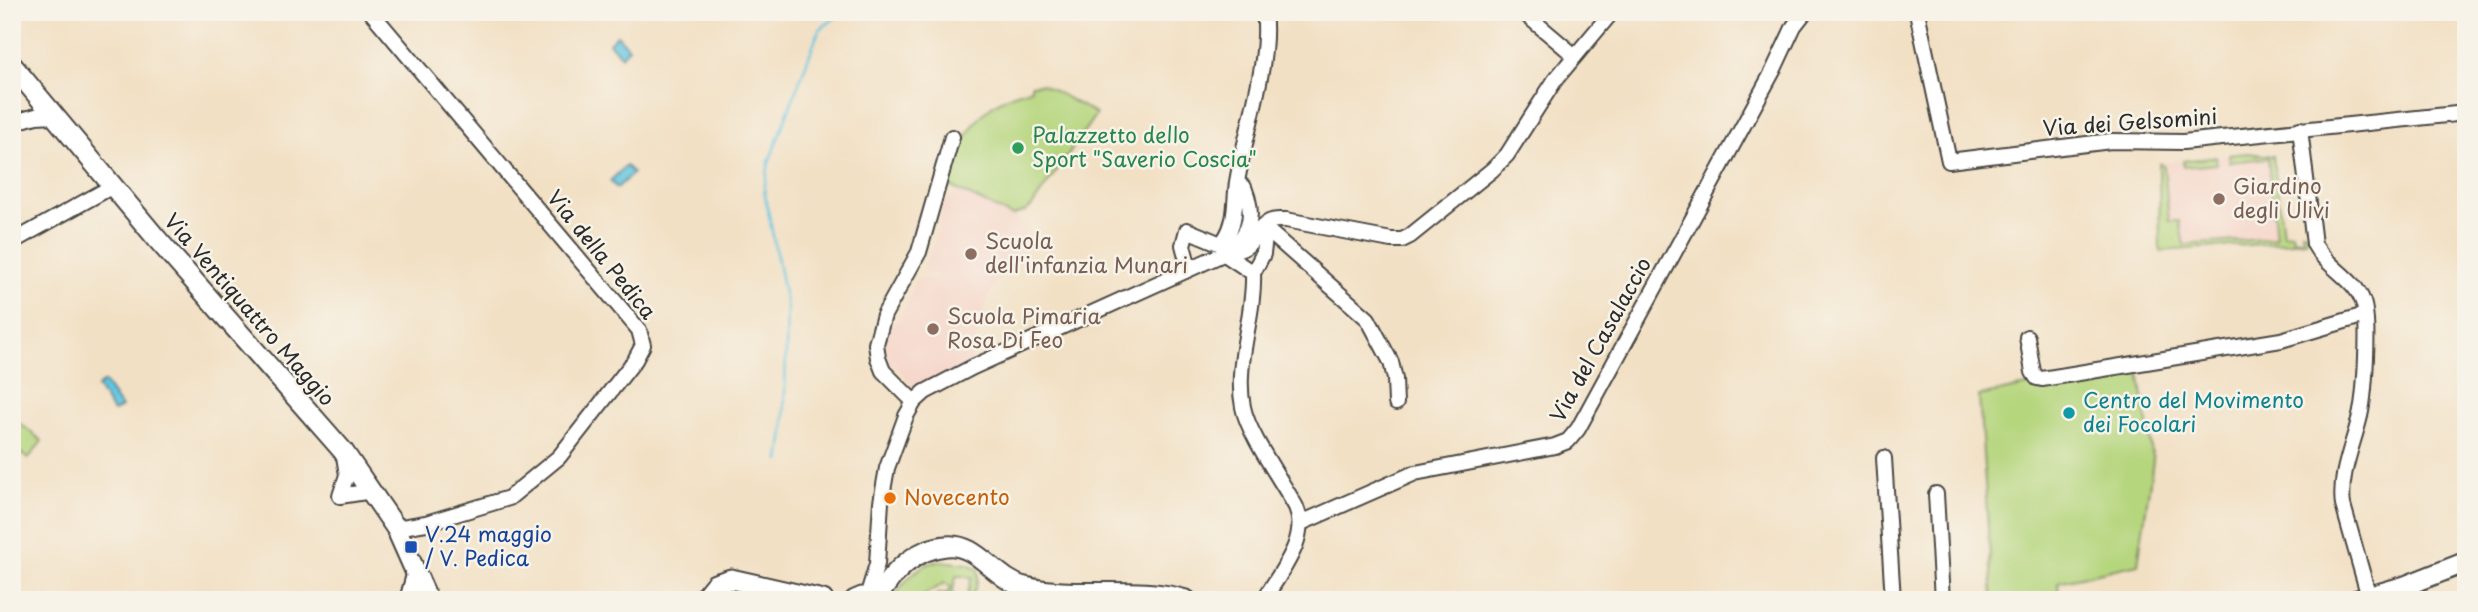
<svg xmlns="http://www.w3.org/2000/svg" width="2478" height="612" font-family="'Playpen Sans',sans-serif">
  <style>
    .built { fill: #f6d1c5 }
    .green { fill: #b6d67e; stroke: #708054; stroke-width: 2 }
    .water { fill: #62c5e0; stroke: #467886; stroke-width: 2 }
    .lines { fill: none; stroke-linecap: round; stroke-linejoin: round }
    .stream { stroke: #62c5e0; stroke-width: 2.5 }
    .minor-casing { stroke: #494642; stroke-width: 18 }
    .major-casing { stroke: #494642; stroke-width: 23 }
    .minor { stroke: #fff; stroke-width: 14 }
    .major { stroke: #fff; stroke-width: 19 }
    .leisure-dot { fill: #2e9e5b; stroke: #f7f3e8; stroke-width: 2.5 }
    .education-dot { fill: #8d6e63; stroke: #f7f3e8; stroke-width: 2.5 }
    .culture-dot { fill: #0f9aa8; stroke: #f7f3e8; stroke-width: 2.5 }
    .food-dot { fill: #e8710a; stroke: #f7f3e8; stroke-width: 2.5 }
    .transit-dot { fill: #1a4fb4; stroke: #f7f3e8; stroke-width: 2.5 }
    .labels { text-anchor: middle; stroke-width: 5; stroke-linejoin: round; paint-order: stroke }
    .street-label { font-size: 21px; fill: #2b2b2b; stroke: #f7f3e8 }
    .leisure-label { font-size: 21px; fill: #27864d; stroke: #f7f3e8; text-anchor: start }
    .education-label { font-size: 21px; fill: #785e54; stroke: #f7f3e8; text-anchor: start }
    .culture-label { font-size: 21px; fill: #0d838f; stroke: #f7f3e8; text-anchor: start }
    .food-label { font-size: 21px; fill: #c56008; stroke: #f7f3e8; text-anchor: start }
    .transit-label { font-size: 21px; fill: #164399; stroke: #f7f3e8; text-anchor: start }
  </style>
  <rect width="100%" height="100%" fill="#f7f3e8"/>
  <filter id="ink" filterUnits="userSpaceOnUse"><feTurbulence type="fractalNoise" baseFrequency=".0143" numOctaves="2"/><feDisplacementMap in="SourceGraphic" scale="14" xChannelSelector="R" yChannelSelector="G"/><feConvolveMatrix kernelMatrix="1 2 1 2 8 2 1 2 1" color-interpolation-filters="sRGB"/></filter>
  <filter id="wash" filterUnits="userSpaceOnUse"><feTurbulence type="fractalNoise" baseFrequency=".00686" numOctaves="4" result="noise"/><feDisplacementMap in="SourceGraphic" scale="28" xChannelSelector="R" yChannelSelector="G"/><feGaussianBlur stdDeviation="1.57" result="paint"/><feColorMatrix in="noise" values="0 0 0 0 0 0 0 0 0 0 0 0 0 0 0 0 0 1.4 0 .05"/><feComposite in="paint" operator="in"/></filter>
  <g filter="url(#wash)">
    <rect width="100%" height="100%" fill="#f2e0c4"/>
    <g class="built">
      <polygon points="2247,153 2273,156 2284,241 2160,251 2159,163"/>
      <polygon points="960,190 1002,209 1029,227 987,299 970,364 919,390 910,385 905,376 889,362 884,342 889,325 900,320 916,280 936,278 938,276 935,274 925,275 923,268 935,240 944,200 956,195"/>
    </g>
    <g class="green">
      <path d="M1042 84 1096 114 1032 206 1026 211 1012 216 947 185C963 137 978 100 1031 89V85Z"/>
      <polygon points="2247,153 2273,156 2283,234 2292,233 2293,240 2303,239 2302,232 2308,233 2306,241 2160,251 2159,163 2164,166 2169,221 2179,221 2184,245 2276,238 2268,158 2230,162 2229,155"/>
      <polygon points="2216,157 2217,164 2183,167 2183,161"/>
      <polygon points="2139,371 2153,461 2138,564 2058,582 2059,600 1993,600 1979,396 2037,384 2041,391 2052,384"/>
      <polygon points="13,418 42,441 28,459 12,445"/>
      <path d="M939 561 968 564 978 569C978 581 977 594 966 599L972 577 956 576 951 600H930L940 593H948L951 587 945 583 927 593 921 600H893C903 582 918 564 939 561Z"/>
    </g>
    <g class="water">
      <polygon points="617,35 629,48 621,56 609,43"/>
      <polygon points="626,166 633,173 617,188 610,181"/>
      <polygon points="104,382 121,407 113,412 97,387"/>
    </g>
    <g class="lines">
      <polyline class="stream" points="780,461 784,431 787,308 764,190 769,162 819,30 843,12"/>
    </g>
  </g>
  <g filter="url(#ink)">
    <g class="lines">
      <defs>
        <g id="minor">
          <polyline points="371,12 639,330 643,345 635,360 559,457 509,498 426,523 396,528"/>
          <polyline points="1523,12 1575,56"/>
          <polyline points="1917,12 1949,161 2111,141 2183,142 2466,113"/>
          <polyline points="15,122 36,116 54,115"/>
          <path d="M2300 129 2314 244C2325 266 2355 278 2363 302 2370 321 2365 399 2359 420 2352 448 2339 476 2343 505L2369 597"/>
          <polyline points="1266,229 1368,319 1391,362 1395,379 1396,403"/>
          <path d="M1225 239C1237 220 1234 203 1237 182 1245 132 1271 61 1264 12"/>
          <polyline points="12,242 113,186"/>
          <path d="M1229 249C1253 232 1254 212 1244 187L1237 184"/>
          <path d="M1228 250C1255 253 1251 231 1269 222 1274 219 1280 220 1286 220L1391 240H1402L1410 236 1492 170 1507 155 1555 80 1612 12"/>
          <path d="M1223 253 1253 273C1255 317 1234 363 1243 407 1248 434 1282 481 1296 507 1310 539 1279 573 1264 600"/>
          <polyline points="1189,268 1183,245 1187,230 1216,242"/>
          <polyline points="1253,273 1263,254 1266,229"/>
          <polyline points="2027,337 2033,372 2037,378 2042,379 2281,340 2365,315"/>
          <polyline points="914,402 883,371 878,358 876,344 884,315 919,252 952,137"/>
          <polyline points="344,456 347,475 340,496 372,491"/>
          <polyline points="1884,458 1893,600"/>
          <polyline points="1936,494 1942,600"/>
          <polyline points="1301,523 1415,473 1555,446 1568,441 1578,429 1773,71 1794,26 1805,12"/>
          <polyline points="867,597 877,564 881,502 887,468 906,416 914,402 925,392 973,367 1225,253 1230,245 1225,239"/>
          <polyline points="407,600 415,571"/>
        </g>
        <g id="major">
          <polyline points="12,65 157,239 343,451 396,528 428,600"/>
          <polyline points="702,600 715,584 731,579 823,600"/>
          <polyline points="855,600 862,597 872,600"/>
          <path d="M876 600C891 574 914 549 946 546 977 542 995 580 1025 587 1075 599 1138 585 1186 600"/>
          <polyline points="2357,600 2405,586 2466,562"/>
        </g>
      </defs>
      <use href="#minor" class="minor-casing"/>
      <use href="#major" class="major-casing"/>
      <use href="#minor" class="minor"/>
      <use href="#major" class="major"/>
    </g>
  </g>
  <circle class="leisure-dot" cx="1018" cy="148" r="7"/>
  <g class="education-dot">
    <circle cx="2219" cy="199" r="7"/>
    <circle cx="971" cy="254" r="7"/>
    <circle cx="933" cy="329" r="7"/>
  </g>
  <circle class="culture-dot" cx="2069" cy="413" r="7"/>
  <circle class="food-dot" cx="890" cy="498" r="7"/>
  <rect class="transit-dot" x="404" y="540" width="14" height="14" rx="3.5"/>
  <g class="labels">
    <g class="street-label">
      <text transform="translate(2130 123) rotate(-4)" y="7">Via dei Gelsomini</text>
      <text transform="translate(601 255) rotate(51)" y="7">Via della Pedica</text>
      <text transform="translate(249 310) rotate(49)" y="7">Via Ventiquattro Maggio</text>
      <text transform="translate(1601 340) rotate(-61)" y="7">Via del Casalaccio</text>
    </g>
    <g class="leisure-label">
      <text x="1032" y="143">Palazzetto dello<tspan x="1032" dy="24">Sport "Saverio Coscia"</tspan></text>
    </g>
    <g class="education-label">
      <text x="2233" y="194">Giardino<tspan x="2233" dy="24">degli Ulivi</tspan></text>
      <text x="985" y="249">Scuola<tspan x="985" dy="24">dell'infanzia Munari</tspan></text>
      <text x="947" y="324">Scuola Pimaria<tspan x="947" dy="24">Rosa Di Feo</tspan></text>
    </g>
    <g class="culture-label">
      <text x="2083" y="408">Centro del Movimento<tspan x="2083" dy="24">dei Focolari</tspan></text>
    </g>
    <g class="food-label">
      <text x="904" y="505">Novecento</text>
    </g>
    <g class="transit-label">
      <text x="425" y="542">V.24 maggio<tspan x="425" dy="24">/ V. Pedica</tspan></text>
    </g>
  </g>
  <rect width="2478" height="612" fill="none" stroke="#f7f3e8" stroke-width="42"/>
</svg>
